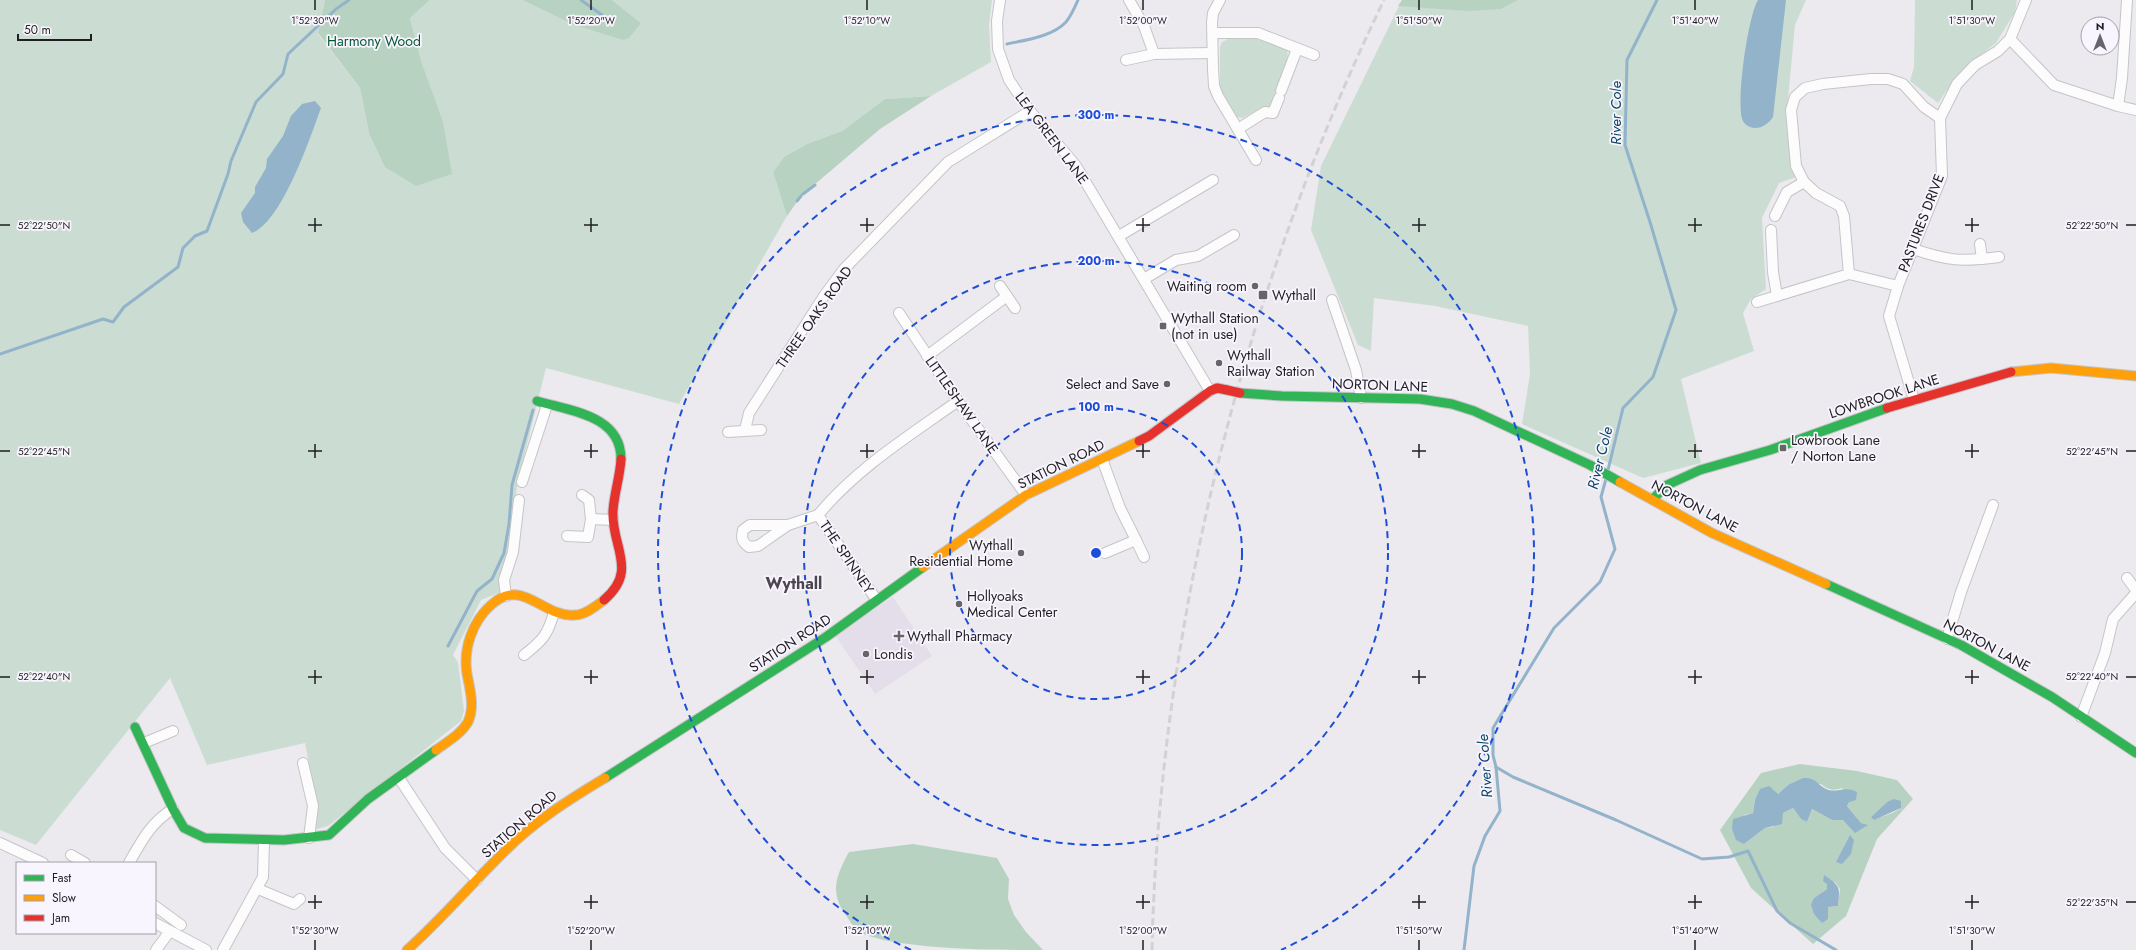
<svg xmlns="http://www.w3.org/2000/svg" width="2136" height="950" font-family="Jost,sans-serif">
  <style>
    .built { fill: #e3deea }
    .green { fill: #cbddd2 }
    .forest { fill: #b8d2c2; fill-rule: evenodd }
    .water { fill: #93b3cb }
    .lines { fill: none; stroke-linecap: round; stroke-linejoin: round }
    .stream { stroke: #93b3cb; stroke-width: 3 }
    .street-casing { stroke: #c5c4c7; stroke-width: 12 }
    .fast-casing { stroke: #c5c4c7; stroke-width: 11 }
    .slow-casing { stroke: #c5c4c7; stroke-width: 11 }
    .jam-casing { stroke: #c5c4c7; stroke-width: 11 }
    .street { stroke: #fcfcfd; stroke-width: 10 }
    .fast { stroke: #30b455; stroke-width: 9 }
    .slow { stroke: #ff9f0a; stroke-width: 9 }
    .jam { stroke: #e5322d; stroke-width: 9 }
    .rail { stroke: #d2d1d3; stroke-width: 3; stroke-dasharray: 8 4; stroke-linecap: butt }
    .jam-bridge-casing { stroke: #c5c4c7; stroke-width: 11; stroke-linecap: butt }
    .jam-bridge { stroke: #e5322d; stroke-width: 9 }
    .ticks { fill: none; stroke: #201e22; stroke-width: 1.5 }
    .ring { fill: none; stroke: #1d4ed8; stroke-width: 2; stroke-dasharray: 7 5 }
    .poi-dot { fill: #67656a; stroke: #f9f5fe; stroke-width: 1.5 }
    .labels { text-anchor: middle; stroke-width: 3.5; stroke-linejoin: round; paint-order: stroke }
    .park-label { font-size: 14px; fill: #005931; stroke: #f9f5fe }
    .street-label { font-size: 14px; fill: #201e22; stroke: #f9f5fe }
    .poi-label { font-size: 14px; fill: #201e22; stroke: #f9f5fe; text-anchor: start }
    .water-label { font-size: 15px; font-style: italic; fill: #0e4869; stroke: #f9f5fe }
    .quarter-label { font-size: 16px; font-weight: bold; fill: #4b4650; stroke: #f9f5fe }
    .ticks-label { font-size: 10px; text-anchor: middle; fill: #201e22; stroke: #f9f5fe; stroke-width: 3.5; stroke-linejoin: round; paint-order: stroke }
    .centre { fill: #1d4ed8; stroke: #f9f5fe; stroke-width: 2 }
    .ring-label { font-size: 12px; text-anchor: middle; font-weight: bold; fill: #1d4ed8; stroke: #f9f5fe; stroke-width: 3.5; stroke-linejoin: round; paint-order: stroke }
  </style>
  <rect width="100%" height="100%" fill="#eceaef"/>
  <polygon class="built" points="893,597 932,656 875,694 835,635"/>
  <g class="green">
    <polygon points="0,0 325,0 318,34 360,88 369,133 422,64 410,18 430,0 522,0 572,24 641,23 612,0 992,0 989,25 991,62 931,96 885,99 842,131 807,144 784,157 773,172 787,216 679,404 546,368 518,481 501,592 481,600 453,655 458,662 464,711 461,721 328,826 316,829 318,809 305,743 207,765 170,678 36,845 0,830"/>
    <polygon points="1402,0 1806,0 1795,25 1787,110 1796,177 1779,183 1762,218 1766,289 1751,299 1743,313 1754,351 1681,379 1701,463 1643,478 1522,424 1530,374 1528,326 1435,306 1374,298 1371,351 1358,345 1311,230 1321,166"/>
    <polygon points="1915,0 2017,0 2015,12 1996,43 1971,62 1953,81 1938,103 1910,81 1914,67"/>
    <polygon points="1256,38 1283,47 1287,50 1288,58 1269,108 1259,109 1243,118 1236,117 1220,89 1220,47 1222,42 1228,39"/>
  </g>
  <g class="forest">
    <polygon points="325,0 430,0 410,18 422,64 443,122 452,174 416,186 385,167 369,133 360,88 318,33"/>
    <polygon points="522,0 612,0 641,23 629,38 623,40 572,24"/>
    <polygon points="1402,0 1518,0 1501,9 1468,11 1398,6"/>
    <polygon points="931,96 880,129 801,196 787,216 773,172 784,157 807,144 842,131 885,99"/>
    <path d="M1800 764 1857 771 1897 780 1913 799 1877 839 1846 916 1813 944 1751 888 1720 830 1761 773ZM1821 784C1828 790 1833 791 1842 788L1849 802 1847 806 1861 823 1867 825 1843 820H1832L1812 809 1807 822 1801 819 1793 808 1783 813 1773 827 1765 828 1744 844V815L1753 813 1755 800 1778 794 1788 785ZM1901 801V808C1892 814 1882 818 1871 817L1887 802ZM1835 882 1840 889 1838 906 1828 907V919L1814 898 1827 889V884Z"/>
    <path d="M913 844 997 858 1009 879 1008 899 1014 915 1026 932 1043 950C993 950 903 950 860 933 854 929 849 919 845 914 829 891 837 874 849 852Z"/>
  </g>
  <g class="water">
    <path d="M1758 0H1786L1773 117C1769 123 1763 128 1755 128 1750 128 1745 125 1743 121 1735 106 1748 15 1758 0Z"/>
    <path d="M315 101 321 108C310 138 282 222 252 233L243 222 241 213 255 193V187L266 168 267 159 283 136 291 116 302 104Z"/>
    <path d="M1803 778C1815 777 1817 784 1826 789 1836 794 1845 785 1857 792L1856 800 1849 802 1847 806 1861 823 1868 825 1855 833 1843 820H1832L1812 809 1807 822 1801 819 1793 808 1783 813 1782 824 1765 828 1744 844 1736 840 1732 829 1733 819 1753 813 1755 800 1760 789 1769 786 1778 794 1788 785Z"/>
    <polygon points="1894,799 1901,801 1901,808 1874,820 1871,817 1887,802"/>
    <polygon points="1850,835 1854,840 1851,854 1842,864 1836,862"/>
    <path d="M1824 875C1841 886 1840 888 1838 906L1828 907V919L1822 923 1814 914 1811 905 1814 898 1827 889V884L1823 881Z"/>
  </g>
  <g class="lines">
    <g class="stream">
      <polyline points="581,0 602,15"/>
      <path d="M1007 44C1025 40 1052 37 1066 22 1071 16 1075 7 1078 0"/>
      <polyline points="803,194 815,185"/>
      <polyline points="797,201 801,196"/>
      <polyline points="0,354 103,319 113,322 124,307 178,267 183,248 195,236 207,231 228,174 231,161 256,102 283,74 288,54 336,9 349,0"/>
      <polyline points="1608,470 1623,408 1653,377 1676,310 1650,222 1625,145 1627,60 1657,0"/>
      <polyline points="448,646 477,591 492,579 504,553 509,524 512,485 533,410"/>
      <polyline points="1496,767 1513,777 1616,820 1702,859 1729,857 1748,851 1777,911 1790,923 1836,950"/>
      <polyline points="1464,950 1474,866 1485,836 1500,811 1496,767 1493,755 1493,728 1554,628 1600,582 1615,549 1601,497 1606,479"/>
    </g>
    <defs>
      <g id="street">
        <polyline points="1000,0 997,21 998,49 1009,80 1030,111 1076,166 1210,391"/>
        <polyline points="1129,0 1144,26 1154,54 1212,53"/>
        <polyline points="1220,0 1213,13 1212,22 1213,69 1214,86 1218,96 1256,160"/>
        <polyline points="1213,33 1258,33 1314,55"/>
        <polyline points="2010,39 2054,85 2118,106 2136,110"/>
        <polyline points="1126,60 1154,54"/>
        <polyline points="1281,91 1297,49"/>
        <polyline points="2118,106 2122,78 2127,0"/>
        <polyline points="1238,129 1265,112 1273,113 1279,98"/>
        <polyline points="1775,216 1787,192 1804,182"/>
        <polyline points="1771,230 1773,272 1777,296"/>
        <polyline points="1119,236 1213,180"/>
        <polyline points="1980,244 1982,259"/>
        <path d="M1913 249C1949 261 1961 262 1999 257"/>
        <polyline points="1849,274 1844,216 1840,206 1816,193 1804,182 1796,166 1791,110 1795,97 1805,88 1823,84 1871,79 1888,79 1903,84 1924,107 1940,118"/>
        <polyline points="1144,279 1176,260 1198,256 1234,235"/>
        <polyline points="1000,286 1015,308"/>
        <polyline points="1332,300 1356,370 1361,398"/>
        <polyline points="1757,302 1849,274 1898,286"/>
        <polyline points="899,313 958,401 1026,495"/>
        <polyline points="927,356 1007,296"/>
        <polyline points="1914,400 1889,316 1898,286 1942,176 1940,118 1957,84 1975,65 1998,51 2010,39 2026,0"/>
        <polyline points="745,430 749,413 824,296 844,269 948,162 1030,111"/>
        <polyline points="728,432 761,430"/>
        <polyline points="1102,459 1120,508 1136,540 1105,553"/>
        <polyline points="522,482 547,405"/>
        <polyline points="582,495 589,500 591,519 613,520"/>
        <path d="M788 525 758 546 749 547C742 542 741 538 743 530L750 525H788L818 515"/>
        <polyline points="567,536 588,537 591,519"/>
        <polyline points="1136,540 1144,557"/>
        <polyline points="2127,578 2136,590"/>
        <polyline points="506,596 504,580 513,552 519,500"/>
        <path d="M876 599 818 515C857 468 909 436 958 401"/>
        <polyline points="1947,639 1961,592 1993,505"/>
        <path d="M524 655C542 641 548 635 554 612"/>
        <polyline points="2081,717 2105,653 2113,619 2136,593"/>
        <polyline points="144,743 173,731"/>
        <polyline points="303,763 313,806 309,838"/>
        <polyline points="399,778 445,848 477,880"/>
        <polyline points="0,843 43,863"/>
        <polyline points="71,855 85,863"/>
        <path d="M129 863C141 842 151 822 173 809"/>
        <polyline points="258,889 294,904 300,899"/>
        <polyline points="155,906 181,925"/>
        <polyline points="155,923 206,950"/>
        <polyline points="156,950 170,931"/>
        <polyline points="223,950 263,877 264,840"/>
      </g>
      <g id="fast">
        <polyline points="1240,393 1282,396 1420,399 1452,404 1474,411 1590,465 1620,482"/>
        <path d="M537 401C570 411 621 415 621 459"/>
        <polyline points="1653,499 1667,485 1700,470 1770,450 1887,408"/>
        <polyline points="1826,584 1961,645 2052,697 2136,753"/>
        <polyline points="135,727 173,809 184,828 205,838 284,840 329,835 368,799 436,750"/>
        <polyline points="605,778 826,637 923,567"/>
      </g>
      <g id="slow">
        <polyline points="2011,372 2051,368 2136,376"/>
        <polyline points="1620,482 1712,533 1826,584"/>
        <polyline points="923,567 1026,495 1139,441"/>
        <path d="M436 750C447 742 461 734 468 722 475 706 470 690 467 674 463 649 472 622 491 605 523 576 542 618 575 615 585 615 596 606 604 600"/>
        <path d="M407 950C442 919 472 883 506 850 535 821 570 799 605 778"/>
      </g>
      <g id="jam">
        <polyline points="1887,408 2011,372"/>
        <polyline points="1139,441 1149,436 1210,391 1217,388 1227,390"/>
        <path d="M604 600C639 570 611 547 613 511 614 494 620 477 621 459"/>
      </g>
    </defs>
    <use href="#street" class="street-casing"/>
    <use href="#fast" class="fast-casing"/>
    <use href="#slow" class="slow-casing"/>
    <use href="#jam" class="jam-casing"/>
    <use href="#street" class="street"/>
    <use href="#fast" class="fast"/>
    <use href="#slow" class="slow"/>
    <use href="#jam" class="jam"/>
    <path class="rail" d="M1152 950C1159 628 1244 289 1384 0"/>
    <defs>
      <polyline id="jam-bridge" points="1227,390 1240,393"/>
    </defs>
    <use href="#jam-bridge" class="jam-bridge-casing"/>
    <use href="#jam-bridge" class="jam-bridge"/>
  </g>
  <path class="ticks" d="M315 0V10M591 0V10M867 0V10M1143 0V10M1419 0V10M1695 0V10M1972 0V10M315 218V232M591 218V232M867 218V232M1143 218V232M1419 218V232M1695 218V232M1972 218V232M0 225H10M308 225H322M584 225H598M860 225H874M1136 225H1150M1412 225H1426M1688 225H1702M1965 225H1979M2126 225H2136M315 444V458M591 444V458M867 444V458M1143 444V458M1419 444V458M1695 444V458M1972 444V458M0 451H10M308 451H322M584 451H598M860 451H874M1136 451H1150M1412 451H1426M1688 451H1702M1965 451H1979M2126 451H2136M315 670V684M591 670V684M867 670V684M1143 670V684M1419 670V684M1695 670V684M1972 670V684M0 677H10M308 677H322M584 677H598M860 677H874M1136 677H1150M1412 677H1426M1688 677H1702M1965 677H1979M2126 677H2136M315 895V909M591 895V909M867 895V909M1143 895V909M1419 895V909M1695 895V909M1972 895V909M308 902H322M584 902H598M860 902H874M1136 902H1150M1412 902H1426M1688 902H1702M1965 902H1979M2126 902H2136M315 940V950M591 940V950M867 940V950M1143 940V950M1419 940V950M1695 940V950M1972 940V950"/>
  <g class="ring">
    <circle cx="1096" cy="553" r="146"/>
    <circle cx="1096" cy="553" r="292"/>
    <path d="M911 950A438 438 0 1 1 1281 950"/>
  </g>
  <g class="poi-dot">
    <circle cx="1255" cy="286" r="4"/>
    <rect x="1258" y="290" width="10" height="10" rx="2"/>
    <rect x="1159" y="322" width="8" height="8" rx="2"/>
    <circle cx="1219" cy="363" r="4"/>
    <circle cx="1167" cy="384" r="4"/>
    <rect x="1779" y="444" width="8" height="8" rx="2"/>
    <circle cx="1021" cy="553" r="4"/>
    <circle cx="959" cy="604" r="4"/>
    <path d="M897 630h4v4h4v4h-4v4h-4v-4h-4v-4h4z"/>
    <circle cx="866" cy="654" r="4"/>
  </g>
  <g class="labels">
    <g class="park-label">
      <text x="374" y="46">Harmony Wood</text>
    </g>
    <g class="street-label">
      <text transform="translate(1052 138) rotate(53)" y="5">LEA GREEN LANE</text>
      <text transform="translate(1921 223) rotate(-69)" y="5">PASTURES DRIVE</text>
      <text transform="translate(814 317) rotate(-55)" y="5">THREE OAKS ROAD</text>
      <text transform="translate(1380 385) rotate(2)" y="5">NORTON LANE</text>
      <text transform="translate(1884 396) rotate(-18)" y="5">LOWBROOK LANE</text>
      <text transform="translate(962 405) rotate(55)" y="5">LITTLESHAW LANE</text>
      <text transform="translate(1061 464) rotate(-26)" y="5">STATION ROAD</text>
      <text transform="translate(1695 506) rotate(28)" y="5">NORTON LANE</text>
      <text transform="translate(847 557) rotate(56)" y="5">THE SPINNEY</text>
      <text transform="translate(790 643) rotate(-33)" y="5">STATION ROAD</text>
      <text transform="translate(1987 645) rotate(28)" y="5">NORTON LANE</text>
      <text transform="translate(519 824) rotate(-41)" y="5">STATION ROAD</text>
    </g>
    <g class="poi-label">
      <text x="1247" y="291" text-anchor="end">Waiting room</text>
      <text x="1272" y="300">Wythall</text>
      <text x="1171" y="323">Wythall Station<tspan x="1171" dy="16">(not in use)</tspan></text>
      <text x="1227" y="360">Wythall<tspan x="1227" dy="16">Railway Station</tspan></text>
      <text x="1159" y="389" text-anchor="end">Select and Save</text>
      <text x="1791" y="445">Lowbrook Lane<tspan x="1791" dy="16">/ Norton Lane</tspan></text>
      <text x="1013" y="550" text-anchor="end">Wythall<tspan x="1013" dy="16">Residential Home</tspan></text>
      <text x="967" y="601">Hollyoaks<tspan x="967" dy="16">Medical Center</tspan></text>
      <text x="907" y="641">Wythall Pharmacy</text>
      <text x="874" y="659">Londis</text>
    </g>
    <g class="water-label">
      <text transform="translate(1616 113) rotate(-90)" y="5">River Cole</text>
      <text transform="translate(1600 458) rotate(-76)" y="5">River Cole</text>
      <text transform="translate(1485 766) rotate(-94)" y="5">River Cole</text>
    </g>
    <g class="quarter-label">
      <text x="794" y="589">Wythall</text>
    </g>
  </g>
  <g class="ticks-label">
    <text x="315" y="24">1°52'30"W</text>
    <text x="591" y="24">1°52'20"W</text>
    <text x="867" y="24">1°52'10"W</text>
    <text x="1143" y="24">1°52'00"W</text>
    <text x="1419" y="24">1°51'50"W</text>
    <text x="1695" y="24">1°51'40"W</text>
    <text x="1972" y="24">1°51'30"W</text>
    <text x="44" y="229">52°22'50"N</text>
    <text x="2092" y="229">52°22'50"N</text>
    <text x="44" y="455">52°22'45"N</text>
    <text x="2092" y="455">52°22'45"N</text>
    <text x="44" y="680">52°22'40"N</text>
    <text x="2092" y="680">52°22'40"N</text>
    <text x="2092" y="906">52°22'35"N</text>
    <text x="315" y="934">1°52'30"W</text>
    <text x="591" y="934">1°52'20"W</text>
    <text x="867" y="934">1°52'10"W</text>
    <text x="1143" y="934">1°52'00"W</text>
    <text x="1419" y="934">1°51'50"W</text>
    <text x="1695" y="934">1°51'40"W</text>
    <text x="1972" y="934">1°51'30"W</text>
  </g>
  <circle cx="1096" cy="553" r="6" class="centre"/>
  <g class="ring-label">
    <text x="1096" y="119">300 m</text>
    <text x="1096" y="265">200 m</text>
    <text x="1096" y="411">100 m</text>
  </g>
  <rect x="16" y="862" width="140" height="72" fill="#f9f5fe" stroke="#a29fa6"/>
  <rect x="24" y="875" width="20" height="6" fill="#30b455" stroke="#a29fa6"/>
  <text x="52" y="882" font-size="12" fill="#201e22">Fast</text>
  <rect x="24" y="895" width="20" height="6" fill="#ff9f0a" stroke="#a29fa6"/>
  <text x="52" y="902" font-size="12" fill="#201e22">Slow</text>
  <rect x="24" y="915" width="20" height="6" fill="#e5322d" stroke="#a29fa6"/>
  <text x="52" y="922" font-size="12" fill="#201e22">Jam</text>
  <g transform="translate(2100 36)"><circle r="19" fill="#f9f5fe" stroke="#a29fa6"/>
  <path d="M0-3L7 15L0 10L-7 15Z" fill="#67656a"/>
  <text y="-6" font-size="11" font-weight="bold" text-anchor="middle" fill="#201e22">N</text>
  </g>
  <path d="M18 34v6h73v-6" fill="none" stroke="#201e22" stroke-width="2"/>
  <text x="24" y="34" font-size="12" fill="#201e22" stroke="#f9f5fe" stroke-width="3" paint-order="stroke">50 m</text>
</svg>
